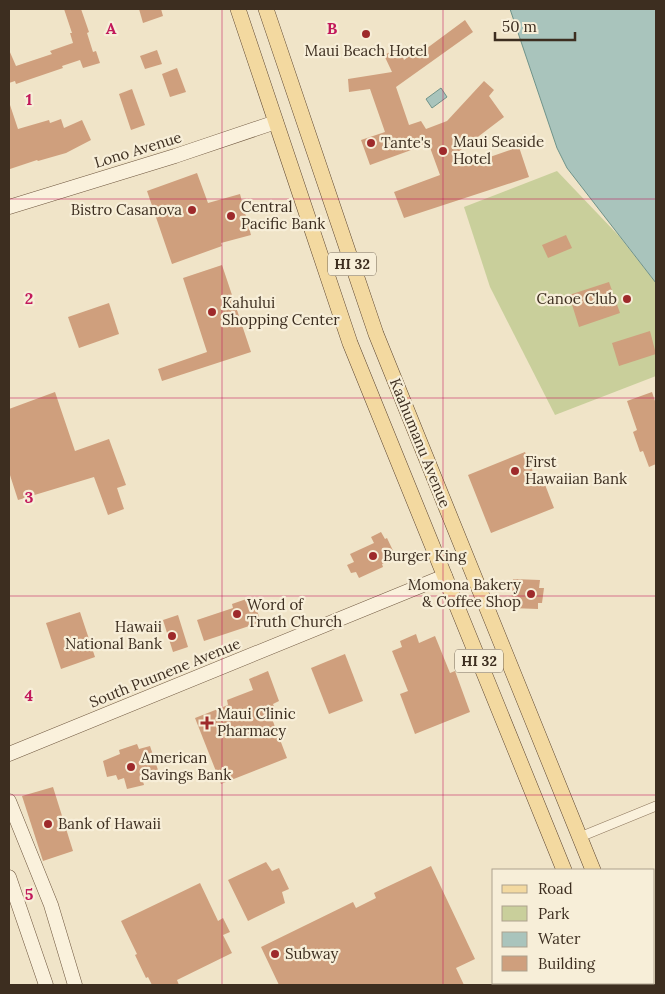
<svg xmlns="http://www.w3.org/2000/svg" width="665" height="994" font-family="Lora,serif">
  <style>
    .green { fill: #c9cf9b }
    .water { fill: #a9c4bc; stroke: #6f938a }
    .building { fill: #cf9f7d }
    .lines { fill: none; stroke-linecap: round; stroke-linejoin: round }
    .street-casing { stroke: #8d765c; stroke-width: 10 }
    .secondary-casing { stroke: #6f573f; stroke-width: 15 }
    .primary-casing { stroke: #5b4430; stroke-width: 16 }
    .street { stroke: #faf1dc; stroke-width: 9 }
    .secondary { stroke: #faf1dc; stroke-width: 14 }
    .primary { stroke: #f3d9a0; stroke-width: 15 }
    .grid { fill: none; stroke: #c2185b; stroke-width: 1; stroke-opacity: 0.55 }
    .poi-dot { fill: #9e2a2b; stroke: #f7eed8; stroke-width: 2 }
    .labels { text-anchor: middle; stroke-width: 4.5; stroke-linejoin: round; paint-order: stroke }
    .shield { fill: #f7eed8; stroke: #756857; stroke-width: 1 }
    .shield-label { font-size: 14px; font-weight: bold; fill: #3d2e20 }
    .poi-label { font-size: 15px; fill: #3d2e20; stroke: #f7eed8; text-anchor: start }
    .street-label { font-size: 15px; fill: #3d2e20; stroke: #f7eed8 }
    .grid-label { font-size: 16px; text-anchor: middle; font-weight: bold; fill: #c2185b; stroke: #f7eed8; stroke-width: 4.5; stroke-linejoin: round; paint-order: stroke }
  </style>
  <rect width="100%" height="100%" fill="#f0e4c8"/>
  <polygon class="green" points="557,171 619,236 656,283 656,376 555,415 490,287 464,207"/>
  <g class="water">
    <polygon points="510,9 656,9 656,283 567,168 557,148"/>
    <polygon points="441,88 447,97 432,108 426,99"/>
  </g>
  <g class="building">
    <polygon points="64,9 81,9 89,32 87,33 93,52 96,51 100,63 83,68 80,60 62,66 63,68 16,84 15,81 9,83 9,50 16,66 52,54 50,51 73,43 70,33 72,33"/>
    <polygon points="139,9 161,9 163,16 143,23"/>
    <polygon points="465,20 473,32 396,87 409,125 421,121 426,129 447,121 484,81 494,90 489,96 504,117 458,152 464,166 519,147 529,177 404,218 394,192 440,175 428,142 414,149 370,165 361,140 385,132 370,89 349,92 348,79 392,72 384,55 399,48 404,60 412,54 415,57"/>
    <polygon points="157,50 162,64 145,69 140,56"/>
    <polygon points="177,68 186,92 170,97 162,74"/>
    <polygon points="132,89 145,125 131,130 119,94"/>
    <polygon points="10,105 18,129 49,120 50,123 61,119 64,128 82,120 91,140 66,153 38,161 37,160 10,169 9,165 9,106"/>
    <polygon points="197,173 208,203 240,194 251,235 221,243 222,246 172,264 147,191"/>
    <polygon points="566,235 572,248 548,258 542,245"/>
    <polygon points="222,265 251,352 162,381 158,369 207,352 183,278"/>
    <polygon points="609,282 620,313 579,327 569,295"/>
    <polygon points="109,303 119,334 79,348 68,317"/>
    <polygon points="650,331 656,354 619,366 612,343"/>
    <polygon points="55,392 75,451 109,439 126,485 117,488 124,509 108,515 94,477 18,500 9,472 9,409"/>
    <polygon points="652,392 656,404 656,464 649,467 643,451 640,452 633,432 637,430 627,401"/>
    <polygon points="525,452 538,484 544,482 554,508 491,533 468,475"/>
    <polygon points="381,532 385,539 387,538 396,557 382,564 383,567 359,578 356,572 351,573 347,565 354,562 350,554 374,543 371,537"/>
    <polygon points="513,579 540,580 539,588 544,588 542,603 538,603 538,609 511,608"/>
    <polygon points="252,597 261,622 204,641 197,620 233,608 232,604"/>
    <polygon points="80,612 95,657 61,669 46,623"/>
    <polygon points="178,615 188,647 173,652 163,620"/>
    <polygon points="416,634 419,643 435,636 450,673 455,671 470,712 415,734 400,694 408,691 392,651 402,647 400,641"/>
    <polygon points="345,654 363,701 329,714 311,668"/>
    <polygon points="268,671 279,701 273,704 275,709 269,711 287,758 221,784 195,718 228,705 227,700 253,690 249,679"/>
    <polygon points="137,744 139,749 150,746 159,773 142,778 144,785 127,789 124,778 118,780 116,775 107,777 103,761 120,754 119,750"/>
    <polygon points="53,787 73,851 43,861 22,796"/>
    <polygon points="266,862 272,871 279,868 289,889 282,892 285,903 248,921 228,880"/>
    <polygon points="431,866 475,959 456,968 464,985 279,985 261,947 353,902 356,908 376,898 374,893"/>
    <polygon points="200,883 218,921 223,918 230,932 223,935 232,953 177,980 179,985 152,985 148,977 146,978 135,955 137,954 121,921"/>
  </g>
  <g class="lines">
    <defs>
      <polyline id="street" points="580,837 656,806"/>
      <g id="secondary">
        <polyline points="9,207 175,156 276,122"/>
        <polyline points="9,754 445,576"/>
        <polyline points="9,801 51,905 75,985"/>
        <polyline points="9,877 46,985"/>
      </g>
      <g id="primary">
        <polyline points="238,9 350,343 564,870"/>
        <polyline points="266,9 376,334 593,870"/>
        <polyline points="616,983 617,985"/>
        <polyline points="640,983 641,985"/>
      </g>
    </defs>
    <use href="#street" class="street-casing"/>
    <use href="#secondary" class="secondary-casing"/>
    <use href="#primary" class="primary-casing"/>
    <use href="#street" class="street"/>
    <use href="#secondary" class="secondary"/>
    <use href="#primary" class="primary"/>
  </g>
  <path class="grid" d="M222 9V985M443 9V985M9 199H656M9 398H656M9 596H656M9 795H656"/>
  <g class="poi-dot">
    <circle cx="366" cy="34" r="5"/>
    <circle cx="371" cy="143" r="5"/>
    <circle cx="443" cy="151" r="5"/>
    <circle cx="192" cy="210" r="5"/>
    <circle cx="231" cy="216" r="5"/>
    <circle cx="627" cy="299" r="5"/>
    <circle cx="212" cy="312" r="5"/>
    <circle cx="515" cy="471" r="5"/>
    <circle cx="373" cy="556" r="5"/>
    <circle cx="531" cy="594" r="5"/>
    <circle cx="237" cy="614" r="5"/>
    <circle cx="172" cy="636" r="5"/>
    <path d="M204.5 715.5h5v5h5v5h-5v5h-5v-5h-5v-5h5z"/>
    <circle cx="131" cy="767" r="5"/>
    <circle cx="48" cy="824" r="5"/>
    <circle cx="275" cy="954" r="5"/>
  </g>
  <g class="labels">
    <g class="shield">
      <rect x="328" y="252.5" width="48" height="23" rx="4"/>
      <rect x="455" y="649.5" width="48" height="23" rx="4"/>
    </g>
    <g class="shield-label">
      <text x="352" y="269">HI 32</text>
      <text x="479" y="666">HI 32</text>
    </g>
    <g class="poi-label">
      <text x="366" y="56" text-anchor="middle">Maui Beach Hotel</text>
      <text x="453" y="147">Maui Seaside<tspan x="453" dy="17">Hotel</tspan></text>
      <text x="381" y="148">Tante's</text>
      <text x="241" y="212">Central<tspan x="241" dy="17">Pacific Bank</tspan></text>
      <text x="182" y="215" text-anchor="end">Bistro Casanova</text>
      <text x="617" y="304" text-anchor="end">Canoe Club</text>
      <text x="222" y="308">Kahului<tspan x="222" dy="17">Shopping Center</tspan></text>
      <text x="525" y="467">First<tspan x="525" dy="17">Hawaiian Bank</tspan></text>
      <text x="383" y="561">Burger King</text>
      <text x="521" y="590" text-anchor="end">Momona Bakery<tspan x="521" dy="17">&amp; Coffee Shop</tspan></text>
      <text x="247" y="610">Word of<tspan x="247" dy="17">Truth Church</tspan></text>
      <text x="162" y="632" text-anchor="end">Hawaii<tspan x="162" dy="17">National Bank</tspan></text>
      <text x="217" y="719">Maui Clinic<tspan x="217" dy="17">Pharmacy</tspan></text>
      <text x="141" y="763">American<tspan x="141" dy="17">Savings Bank</tspan></text>
      <text x="58" y="829">Bank of Hawaii</text>
      <text x="285" y="959">Subway</text>
    </g>
    <g class="street-label">
      <text transform="translate(138 150) rotate(-17)" y="5">Lono Avenue</text>
      <text transform="translate(420 443) rotate(68)" y="5">Kaahumanu Avenue</text>
      <text transform="translate(165 673) rotate(-22)" y="5">South Puunene Avenue</text>
    </g>
  </g>
  <g class="grid-label">
    <text x="111" y="34">A</text>
    <text x="332" y="34">B</text>
    <text x="29" y="105">1</text>
    <text x="29" y="304">2</text>
    <text x="29" y="503">3</text>
    <text x="29" y="701">4</text>
    <text x="29" y="900">5</text>
  </g>
  <rect width="665" height="994" fill="none" stroke="#3d2e20" stroke-width="20"/>
  <rect x="492" y="869" width="162" height="115" fill="#f7eed8" stroke="#ada18e"/>
  <rect x="502" y="885" width="25" height="8" fill="#f3d9a0" stroke="#ada18e"/>
  <text x="538" y="894" font-size="15" fill="#3d2e20">Road</text>
  <rect x="502" y="906" width="25" height="15" fill="#c9cf9b" stroke="#ada18e"/>
  <text x="538" y="919" font-size="15" fill="#3d2e20">Park</text>
  <rect x="502" y="932" width="25" height="15" fill="#a9c4bc" stroke="#ada18e"/>
  <text x="538" y="944" font-size="15" fill="#3d2e20">Water</text>
  <rect x="502" y="956" width="25" height="15" fill="#cf9f7d" stroke="#ada18e"/>
  <text x="538" y="969" font-size="15" fill="#3d2e20">Building</text>
  <path d="M495 32v8h80v-8" fill="none" stroke="#3d2e20" stroke-width="2.5"/>
  <text x="502" y="32" font-size="15" fill="#3d2e20" stroke="#f7eed8" stroke-width="4" paint-order="stroke">50 m</text>
</svg>
